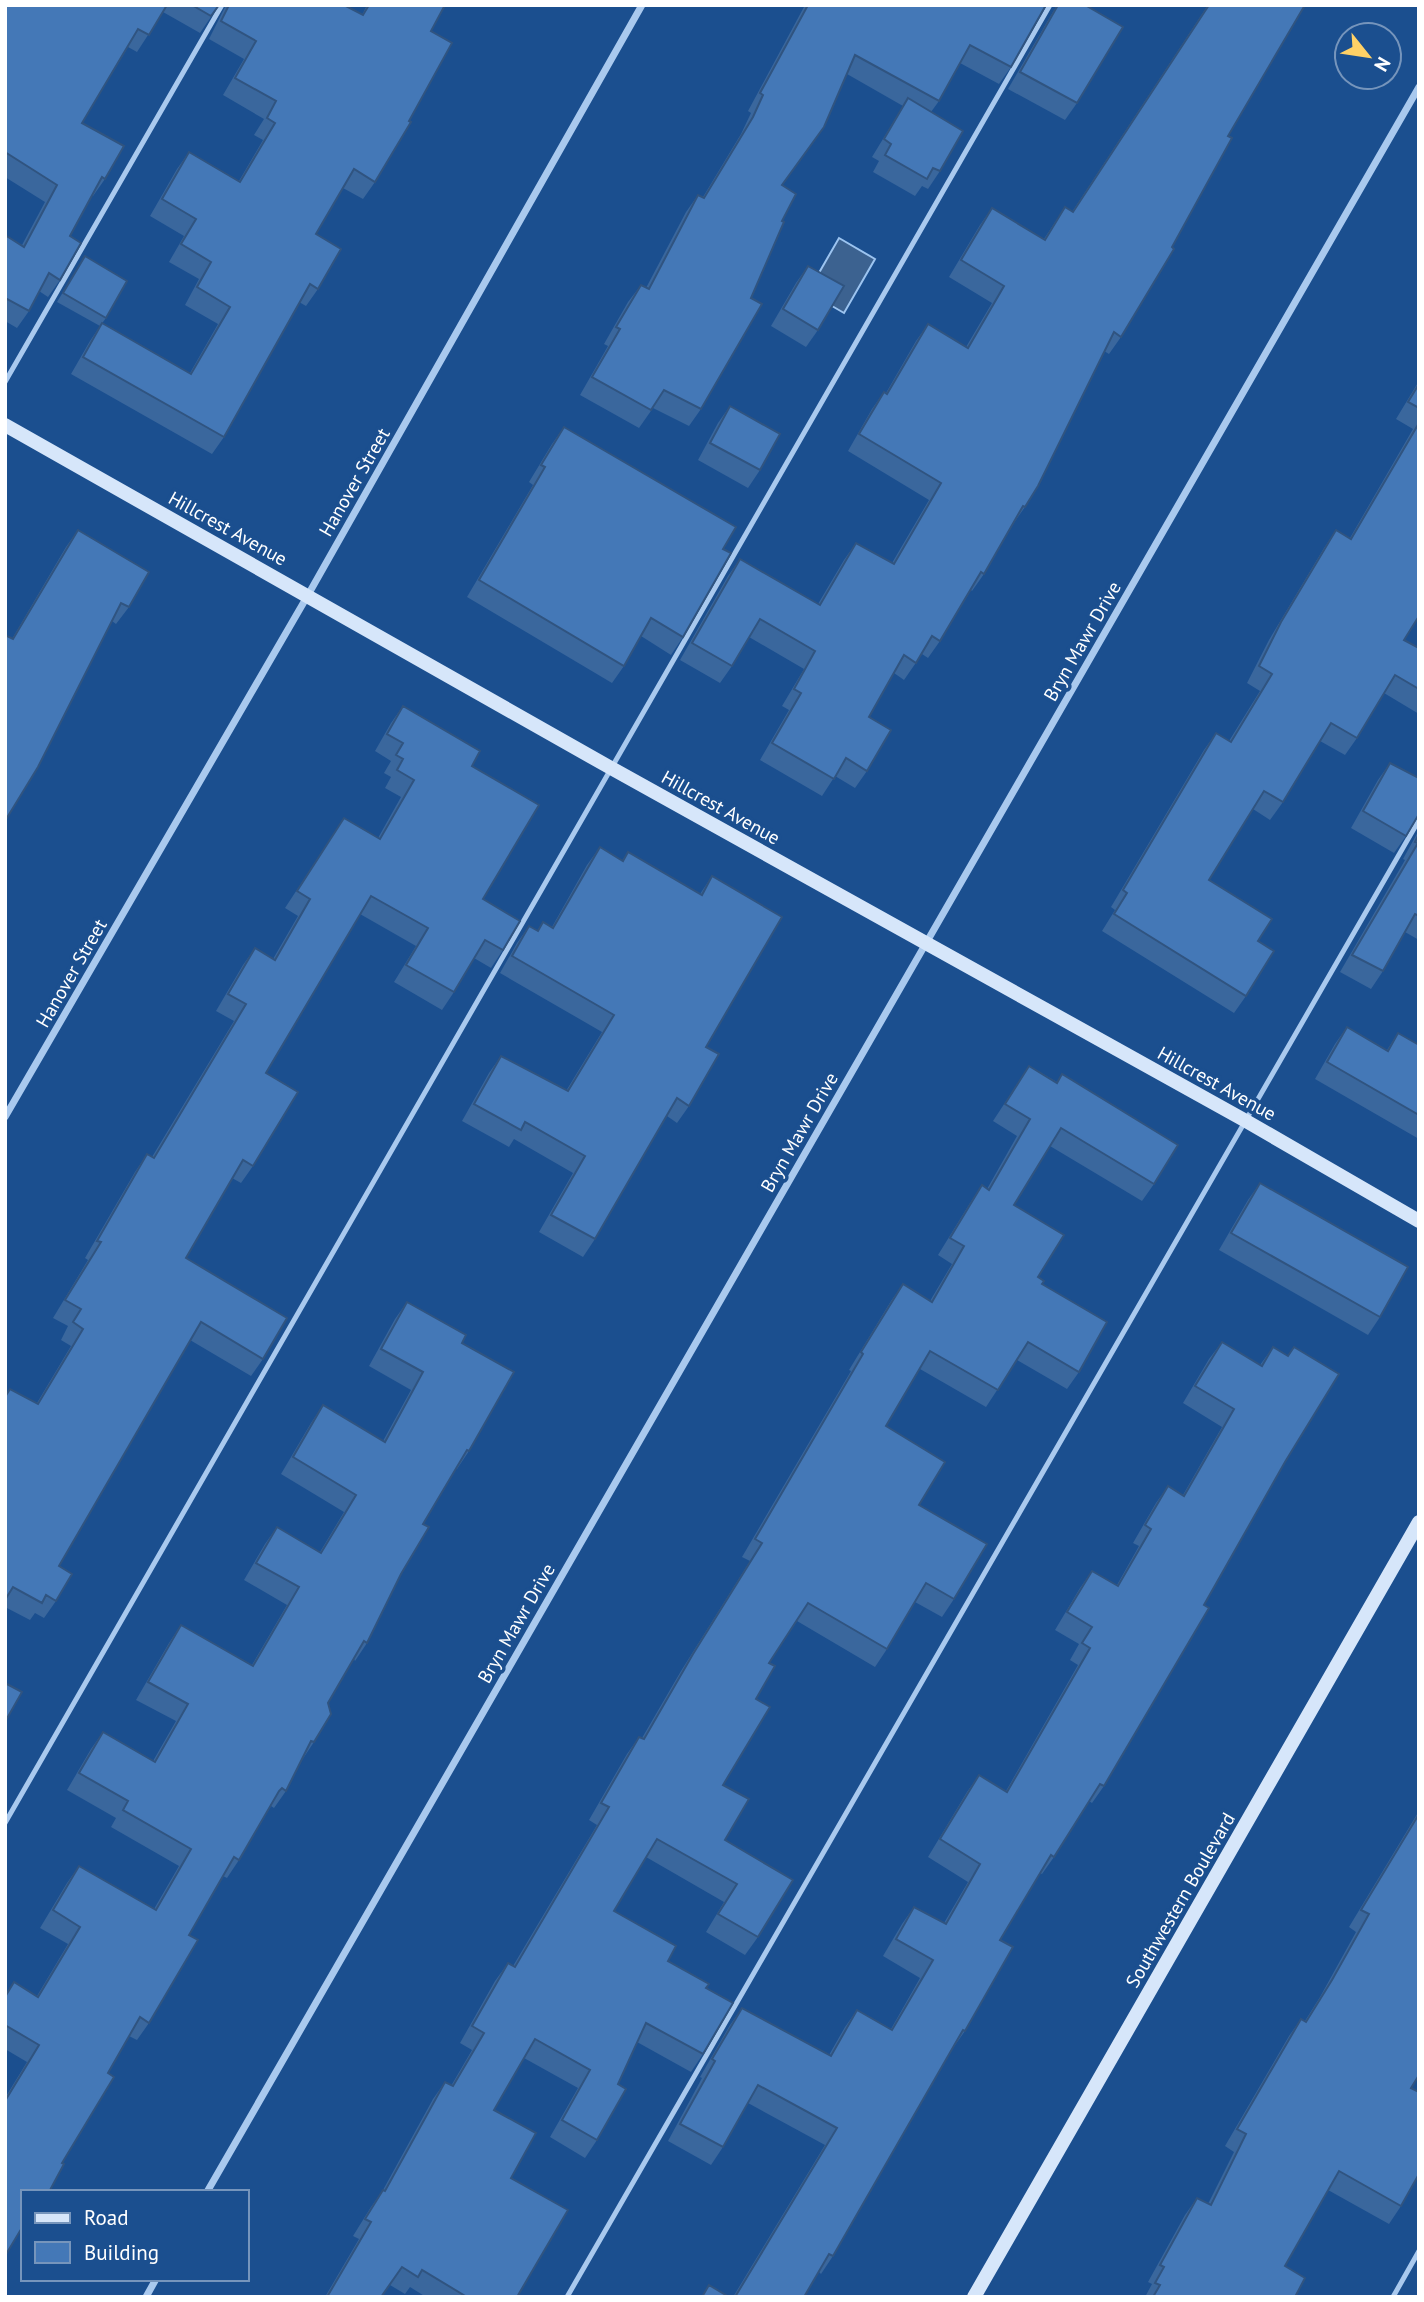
<svg xmlns="http://www.w3.org/2000/svg" width="1424" height="2302" font-family="'PT Sans',sans-serif">
  <style>
    .water { fill: #3c6290; stroke: #9cc4f0; stroke-width: 2 }
    .lines { fill: none; stroke-linecap: round; stroke-linejoin: round }
    .lane { stroke: #a9c9ee; stroke-width: 5 }
    .street { stroke: #a9c9ee; stroke-width: 7 }
    .secondary { stroke: #d6e6fa; stroke-width: 14 }
    .wall { fill: #3a679d }
    .building { fill: #4478b7; stroke: #305480; stroke-width: 2 }
    .labels { text-anchor: middle; stroke-width: 7; stroke-linejoin: round; paint-order: stroke }
    .street-label { font-size: 19px; fill: #fff; stroke: #1b4f8f }
  </style>
  <rect width="100%" height="100%" fill="#1b4f8f"/>
  <polygon class="water" points="839,238 875,259 844,313 808,292"/>
  <g class="lines">
    <g class="lane">
      <polyline points="5,382 222,5"/>
      <polyline points="5,1823 1050,5"/>
      <polyline points="567,2297 1419,820"/>
      <polyline points="1393,2297 1419,2251"/>
    </g>
    <g class="street">
      <polyline points="5,1117 308,595 642,5"/>
      <polyline points="207,2192 1419,87"/>
      <polyline points="146,2297 156,2279"/>
    </g>
    <g class="secondary">
      <polyline points="5,425 611,768 1246,1121 1419,1221"/>
      <polyline points="974,2297 1419,1522"/>
    </g>
  </g>
  <g class="wall">
    <polygon points="5,5 219,5 200,33 163,12 137,52 128,47 82,123 105,179 93,196 92,195 70,236 60,280 48,297 39,291 29,311 17,328 5,321 5,235 22,245 45,202 5,177"/>
    <polygon points="226,5 344,5 362,15 367,5 445,5 431,31 375,182 363,199 343,188 316,234 318,289 306,306 299,302 224,437 212,454 71,374 90,341 102,323 190,373 218,324 185,305 199,279 169,262 184,236 150,216 177,169 189,152 239,181 263,140 254,135 264,119 223,95 244,59 209,39"/>
    <polygon points="805,5 1046,5 1011,67 999,84 960,63 939,101 931,112 940,171 928,189 922,186 915,196 873,172 879,161 872,157 903,106 847,74 782,186 782,221 701,409 689,426 653,408 639,428 580,395 608,346 604,344 628,302 641,285 646,288 686,212 698,195 703,197 741,134 751,113 748,111"/>
    <polygon points="1057,5 1085,5 1077,103 1065,120 1008,89"/>
    <polygon points="1208,5 1305,5 1228,136 1121,337 1109,354 1104,351 1025,507 1013,524 984,574 972,591 971,590 940,641 928,658 922,654 904,680 894,673 869,717 867,771 855,788 835,776 822,796 760,760 789,710 782,706 804,669 749,637 732,666 720,683 680,660 728,576 740,559 818,604 844,560 856,543 892,563 929,500 848,451 872,409 884,392 886,393 916,341 928,324 966,347 992,303 949,277 980,225 992,208 1044,239 1065,207 1072,212"/>
    <polygon points="85,256 106,318 100,326 57,302"/>
    <polygon points="808,266 818,330 806,347 771,326 796,283"/>
    <polygon points="1419,381 1419,616 1404,640 1419,648 1419,714 1384,693 1357,738 1345,755 1320,741 1283,802 1270,820 1253,809 1209,880 1258,941 1246,996 1234,1013 1102,931 1115,910 1111,907 1204,750 1216,733 1229,741 1260,691 1247,683 1269,640 1324,548 1336,530 1350,538 1413,429 1396,419"/>
    <polygon points="730,406 760,470 748,488 698,460 718,423"/>
    <polygon points="564,427 723,549 683,637 671,655 641,636 624,666 612,683 467,597 533,485 529,482 552,444"/>
    <polygon points="78,530 129,607 116,624 112,621 5,821 12,639 66,547"/>
    <polygon points="403,706 472,766 483,899 503,950 491,968 474,958 454,992 442,1010 394,982 416,946 360,914 266,1073 253,1166 241,1183 232,1178 186,1258 263,1359 251,1376 190,1340 59,1566 56,1601 44,1618 35,1613 30,1620 5,1607 5,1396 10,1389 37,1403 71,1346 61,1340 68,1326 53,1318 88,1260 85,1258 135,1172 147,1154 152,1157 234,1021 216,1011 243,965 255,948 273,959 298,916 285,908 344,818 378,838 401,797 385,788 391,777 384,773 391,761 375,751 391,723"/>
    <polygon points="1390,763 1419,778 1419,816 1417,816 1406,836 1394,853 1351,828 1378,780"/>
    <polygon points="1419,830 1419,940 1405,932 1383,971 1371,989 1340,972 1405,860 1403,859"/>
    <polygon points="600,847 622,861 628,852 700,894 712,876 706,1047 689,1106 677,1123 667,1116 595,1239 583,1257 539,1232 573,1173 514,1139 509,1147 462,1121 489,1073 501,1056 566,1091 602,1032 500,973 517,943 529,926 537,931 543,922 552,927 587,865"/>
    <polygon points="1347,1027 1387,1050 1398,1033 1419,1045 1419,1139 1315,1079 1335,1044"/>
    <polygon points="1029,1066 1057,1082 1062,1074 1154,1184 1142,1201 1050,1146 1014,1205 1038,1277 1042,1284 1079,1372 1067,1389 1017,1360 986,1407 920,1369 886,1426 919,1505 954,1599 942,1617 915,1602 887,1649 875,1667 797,1621 769,1663 756,1699 723,1785 725,1840 758,1937 745,1955 706,1932 724,1902 646,1857 614,1911 668,1961 706,1988 703,2054 691,2072 637,2042 618,2084 597,2140 585,2158 550,2137 578,2088 524,2058 494,2110 511,2178 517,2297 426,2297 410,2287 405,2294 390,2285 381,2297 325,2297 359,2239 353,2236 371,2207 383,2190 433,2099 445,2082 451,2086 472,2050 460,2043 495,1981 508,1963 513,1966 597,1825 589,1820 627,1754 639,1737 642,1738 681,1671 750,1561 742,1557 851,1371 849,1370 891,1301 903,1284 930,1301 952,1264 938,1255 970,1203 982,1185 987,1189 1017,1136 993,1121"/>
    <polygon points="1260,1183 1380,1317 1368,1335 1219,1250 1248,1200"/>
    <polygon points="407,1302 462,1343 469,1451 457,1469 456,1468 423,1524 401,1574 367,1643 355,1661 354,1659 328,1703 314,1742 302,1760 286,1791 274,1808 271,1806 239,1860 227,1878 223,1876 189,1935 149,2023 137,2040 129,2036 23,2192 5,2256 5,2098 27,2062 5,2049 5,1995 14,1982 37,1996 68,1944 40,1928 67,1883 79,1866 154,1909 179,1866 111,1827 116,1818 67,1790 91,1749 103,1732 153,1761 176,1721 136,1700 169,1643 181,1625 252,1665 287,1605 244,1580 265,1544 277,1527 320,1552 344,1512 281,1474 311,1423 323,1405 383,1441 411,1390 369,1366 395,1319"/>
    <polygon points="1222,1342 1260,1365 1273,1347 1288,1356 1294,1347 1285,1462 1204,1605 1104,1786 1092,1803 1089,1801 1054,1857 1042,1874 1040,1873 1000,1940 965,2031 953,2048 833,2256 821,2274 819,2272 804,2297 733,2297 825,2145 748,2103 723,2147 711,2165 668,2141 702,2078 700,2077 730,2025 742,2008 829,2055 845,2027 857,2010 891,2029 920,1978 883,1956 902,1924 914,1907 944,1923 968,1882 928,1857 967,1792 979,1775 1006,1791 1078,1665 1070,1660 1079,1644 1055,1630 1080,1588 1092,1571 1117,1585 1139,1546 1133,1543 1156,1503 1168,1486 1183,1495 1222,1427 1183,1403 1209,1359"/>
    <polygon points="1419,1811 1419,2075 1411,2088 1401,2206 1389,2224 1328,2190 1285,2266 1295,2297 1145,2297 1152,2284 1148,2282 1185,2215 1197,2198 1208,2204 1234,2152 1225,2146 1289,2036 1301,2019 1305,2021 1320,1997 1356,1932 1349,1927"/>
  </g>
  <g class="building">
    <polygon points="5,5 167,5 149,35 138,29 82,123 124,146 105,179 102,177 70,236 81,243 60,280 49,273 29,311 5,298 5,235 24,247 57,185 5,152"/>
    <polygon points="192,5 219,5 211,16"/>
    <polygon points="229,5 344,5 363,15 369,5 445,5 431,31 452,43 409,121 411,122 375,182 354,169 316,234 341,249 318,289 310,284 224,437 83,357 102,323 191,374 230,307 197,287 211,262 181,244 196,219 162,199 189,152 240,182 275,123 267,118 276,101 235,78 256,41 221,21"/>
    <polygon points="808,5 1046,5 1011,67 970,45 939,101 855,55 824,127 782,185 796,194 782,221 784,222 751,298 762,304 701,409 664,390 651,410 592,377 620,329 616,327 641,285 649,289 698,195 704,198 753,117 763,95 760,93"/>
    <polygon points="1058,5 1085,5 1123,27 1077,103 1020,72"/>
    <polygon points="1209,5 1305,5 1228,136 1232,138 1172,247 1174,249 1121,337 1114,332 1038,486 1025,507 1023,506 984,574 981,572 940,641 932,636 916,663 904,655 869,717 891,730 867,771 846,758 834,779 772,743 801,693 794,689 815,651 760,619 732,666 692,643 740,559 820,605 856,543 894,564 941,483 859,434 884,392 887,394 928,324 968,348 1004,286 961,260 992,208 1045,240 1065,207 1073,212"/>
    <polygon points="908,98 963,131 940,171 933,168 927,179 885,155 891,144 884,139"/>
    <polygon points="85,256 127,281 106,318 63,293"/>
    <polygon points="808,266 844,286 818,330 783,309"/>
    <polygon points="1419,384 1419,408 1408,402"/>
    <polygon points="730,406 780,434 760,470 710,443"/>
    <polygon points="1419,423 1419,616 1404,640 1419,648 1419,689 1395,675 1357,738 1331,723 1283,802 1264,791 1209,880 1272,919 1258,941 1274,951 1246,996 1114,914 1127,893 1123,890 1216,733 1231,742 1272,674 1259,666 1281,622 1336,530 1351,539"/>
    <polygon points="564,427 736,527 723,549 731,553 683,637 651,618 624,666 479,580 545,467 541,465"/>
    <polygon points="78,530 149,572 129,607 121,603 38,767 5,821 5,635 13,639"/>
    <polygon points="403,706 480,751 472,766 539,805 483,899 520,921 503,950 485,940 454,992 406,965 428,928 371,896 266,1073 298,1092 253,1166 243,1160 186,1258 287,1318 263,1359 201,1322 59,1566 72,1574 56,1601 46,1595 42,1603 13,1587 5,1600 5,1397 10,1389 38,1404 83,1329 73,1322 81,1309 65,1300 101,1242 97,1241 147,1154 154,1158 246,1004 228,994 255,948 275,960 310,899 297,891 344,818 380,839 414,780 397,770 403,759 396,755 403,743 387,734"/>
    <polygon points="1390,763 1419,778 1419,814 1406,836 1363,811"/>
    <polygon points="1419,834 1419,916 1415,914 1383,971 1352,955 1418,843 1415,842"/>
    <polygon points="600,847 623,861 628,852 702,895 712,876 782,917 706,1047 719,1054 689,1106 677,1098 595,1239 551,1215 585,1156 525,1122 521,1130 474,1104 501,1056 568,1091 614,1015 512,956 529,926 538,931 543,922 553,928"/>
    <polygon points="1347,1027 1388,1051 1398,1033 1419,1045 1419,1115 1327,1062"/>
    <polygon points="1029,1066 1057,1083 1062,1074 1178,1145 1154,1184 1061,1128 1014,1205 1064,1235 1038,1277 1044,1281 1042,1284 1107,1322 1079,1372 1028,1342 998,1390 930,1351 886,1426 945,1462 919,1505 987,1544 954,1599 926,1583 887,1649 808,1603 769,1663 775,1666 756,1699 770,1707 723,1785 749,1799 725,1840 793,1880 758,1937 718,1914 737,1884 657,1839 614,1911 676,1946 668,1961 709,1984 706,1988 733,2003 703,2054 646,2023 618,2084 626,2089 597,2140 562,2120 590,2070 535,2039 494,2110 536,2133 511,2178 568,2210 517,2297 467,2297 422,2270 418,2277 402,2267 381,2297 327,2297 371,2222 365,2219 383,2190 385,2191 445,2082 453,2086 484,2033 472,2026 508,1963 515,1967 609,1807 601,1803 639,1737 644,1739 693,1654 762,1543 755,1539 863,1354 861,1352 903,1284 932,1302 964,1246 950,1238 982,1185 989,1190 1030,1119 1005,1104"/>
    <polygon points="1260,1183 1408,1267 1380,1317 1231,1233"/>
    <polygon points="407,1302 466,1335 462,1343 514,1372 469,1451 467,1450 423,1524 429,1527 401,1574 367,1643 364,1641 328,1703 331,1714 314,1742 311,1741 286,1791 282,1788 279,1791 239,1860 234,1857 189,1935 198,1940 149,2023 140,2017 108,2073 114,2077 62,2163 64,2164 49,2192 23,2192 23,2226 5,2256 5,2101 39,2045 5,2025 5,1997 14,1982 38,1997 80,1927 53,1910 79,1866 156,1910 191,1849 123,1810 128,1801 79,1773 103,1732 155,1762 188,1704 148,1682 181,1625 253,1666 299,1587 256,1563 277,1527 321,1553 356,1495 293,1457 323,1405 385,1442 423,1372 381,1349"/>
    <polygon points="1222,1342 1262,1366 1273,1347 1288,1356 1294,1347 1339,1374 1285,1462 1204,1605 1209,1608 1104,1786 1100,1784 1054,1857 1051,1855 1000,1940 1013,1947 965,2031 963,2030 833,2256 829,2254 804,2297 735,2297 837,2128 758,2085 723,2147 680,2124 715,2061 712,2059 742,2008 831,2056 857,2010 892,2030 933,1960 896,1939 914,1907 946,1924 980,1864 940,1839 979,1775 1007,1792 1090,1648 1082,1643 1092,1627 1067,1612 1092,1571 1118,1586 1151,1529 1145,1525 1168,1486 1184,1496 1234,1409 1195,1386"/>
    <polygon points="5,1683 22,1692 5,1722"/>
    <polygon points="1419,1814 1419,2075 1411,2088 1419,2092 1419,2174 1401,2206 1339,2171 1285,2266 1305,2278 1295,2297 1153,2297 1160,2285 1155,2283 1164,2267 1160,2265 1197,2198 1211,2205 1246,2134 1237,2129 1301,2019 1306,2022 1332,1980 1369,1914 1361,1910"/>
    <polygon points="709,2285 729,2297 702,2297"/>
  </g>
  <g class="labels">
    <g class="street-label">
      <text transform="translate(354 482) rotate(-60)" y="7">Hanover Street</text>
      <text transform="translate(228 528) rotate(29)" y="7">Hillcrest Avenue</text>
      <text transform="translate(1082 641) rotate(-60)" y="7">Bryn Mawr Drive</text>
      <text transform="translate(721 807) rotate(29)" y="7">Hillcrest Avenue</text>
      <text transform="translate(71 973) rotate(-60)" y="7">Hanover Street</text>
      <text transform="translate(1217 1083) rotate(29)" y="7">Hillcrest Avenue</text>
      <text transform="translate(799 1132) rotate(-60)" y="7">Bryn Mawr Drive</text>
      <text transform="translate(516 1623) rotate(-60)" y="7">Bryn Mawr Drive</text>
      <text transform="translate(1180 1900) rotate(-60)" y="7">Southwestern Boulevard</text>
    </g>
  </g>
  <rect width="1424" height="2302" fill="none" stroke="#ffffff" stroke-width="14"/>
  <rect x="21" y="2190" width="228" height="91" fill="#1b4f8f" stroke="#7695bc" stroke-width="2"/>
  <rect x="35" y="2213" width="35" height="10" fill="#d6e6fa" stroke="#7695bc" stroke-width="2"/>
  <text x="84" y="2225" font-size="21" fill="#ffffff">Road</text>
  <rect x="35" y="2242" width="35" height="21" fill="#4478b7" stroke="#7695bc" stroke-width="2"/>
  <text x="84" y="2260" font-size="21" fill="#ffffff">Building</text>
  <g transform="translate(1368 56) rotate(120)"><circle r="33" fill="#1b4f8f" stroke="#7695bc" stroke-width="2"/>
  <path d="M0-5L12 26L0 18L-12 26Z" fill="#ffd166"/>
  <text y="-10" font-size="19" font-weight="bold" text-anchor="middle" fill="#ffffff">N</text>
  </g>
</svg>
